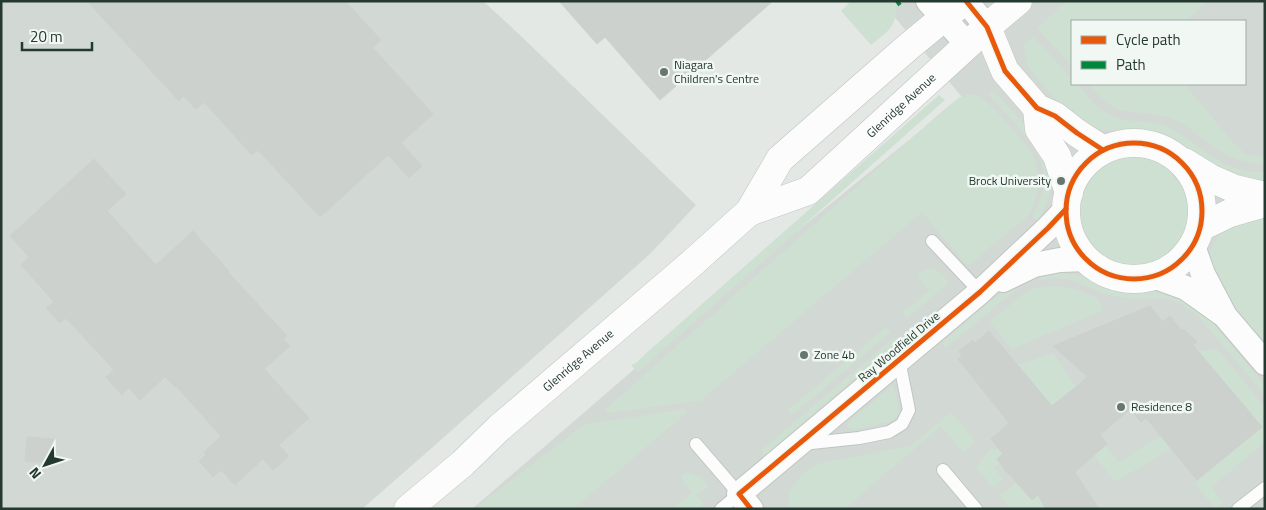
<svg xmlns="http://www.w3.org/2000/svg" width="1266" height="510" font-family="'Titillium Web',sans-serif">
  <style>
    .built { fill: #d2d9d4; fill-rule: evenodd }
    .green { fill: #cee0d1 }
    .building { fill: #ccd1ce; stroke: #ccd1ce }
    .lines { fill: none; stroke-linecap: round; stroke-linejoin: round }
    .service-casing { stroke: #c0c5c2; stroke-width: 14 }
    .minor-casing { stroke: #c0c5c2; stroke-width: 26 }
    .tertiary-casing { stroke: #c0c5c2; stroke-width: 29 }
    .secondary-casing { stroke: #c0c5c2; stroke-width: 29 }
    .service { stroke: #fbfcfb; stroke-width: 12 }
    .minor { stroke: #fbfcfb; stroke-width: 24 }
    .tertiary { stroke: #fbfcfb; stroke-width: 28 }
    .secondary { stroke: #fbfcfb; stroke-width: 28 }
    .quiet { stroke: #00873e; stroke-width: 4; stroke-dasharray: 8 4; stroke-linecap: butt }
    .cycleway-casing { stroke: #f1f7f3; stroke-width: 8 }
    .cycleway { stroke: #e8590c; stroke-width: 5 }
    .poi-dot { fill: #67766f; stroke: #f1f7f3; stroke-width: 2 }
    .labels { text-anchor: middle; stroke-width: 5; stroke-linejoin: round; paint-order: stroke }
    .poi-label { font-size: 12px; fill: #243930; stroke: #f1f7f3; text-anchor: start }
    .street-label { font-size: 12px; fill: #243930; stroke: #f1f7f3 }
  </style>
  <rect width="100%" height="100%" fill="#e3e8e5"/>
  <g class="built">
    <polygon points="1,1 483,1 521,36 696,205 651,253 434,446 362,509 1,509"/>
    <path d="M881 1H1265V509H472L754 266 962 97ZM1072 21H1245V84H1072Z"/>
  </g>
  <g class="green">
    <path d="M851 1H903V4L896 5C897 27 887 32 871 45L841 11Z"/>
    <polygon points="1067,1 1208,1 1185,21 1072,21 1072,66 1039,30 1038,27"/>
    <path d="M1033 36 1072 79V84H1077C1086 94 1095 106 1106 113 1123 124 1144 119 1162 125 1187 133 1204 155 1227 165 1239 171 1252 171 1265 173V183L1246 181 1201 161 1177 142 1160 135 1148 132 1105 130 1095 128 1081 122 1059 103 1032 72 1028 65 1023 46Z"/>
    <path d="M1089 84H1184L1237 147 1246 154 1265 156V164C1249 162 1235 160 1221 152 1206 142 1193 129 1177 121 1167 116 1155 114 1144 113 1134 112 1123 112 1114 107 1104 102 1096 92 1089 84Z"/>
    <path d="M989 90C996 94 1003 98 1006 106H1008L1039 141 1051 176 1050 192 1047 202 1039 219 1036 220 1033 216C1039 203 1045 189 1044 175 1042 147 1008 116 990 96Z"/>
    <path d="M974 94C990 100 1017 135 1029 149 1041 169 1041 191 1030 212 1027 218 1018 223 1013 227 999 240 984 252 969 265L965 263 922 212 700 401 687 402 608 413 605 410 940 113 960 97Z"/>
    <polygon points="939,95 945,100 638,372 631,365 636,363 643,356"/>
    <circle cx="1136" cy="211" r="57"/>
    <polygon points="1265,216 1265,344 1222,292 1210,263 1210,251 1216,239 1229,225"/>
    <path d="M928 268C938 270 944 274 948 283L907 318 902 313 929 291 918 277 920 272Z"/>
    <polygon points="1058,271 1083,277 1104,287 1117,291 1168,292 1202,310 1265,385 1265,395 1198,316 1180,303 1169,299 1157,298 1132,299 1118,297 1103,293 1071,280 1057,278 1040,280 1037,273"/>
    <polygon points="1015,283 1018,288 946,348 942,343 989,302"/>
    <path d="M1053 286C1069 286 1083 292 1097 298L1103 310 1012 349 990 322 1023 294 1032 289Z"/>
    <polygon points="886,327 891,332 792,415 788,410"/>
    <polygon points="895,337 899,341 765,455 761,450"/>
    <polygon points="1217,349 1265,407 1265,442 1211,487 1222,501 1220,505 1217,506 1213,506 1195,483 1261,427 1198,352"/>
    <polygon points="1054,353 1079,393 1052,406 1018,365"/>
    <polygon points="892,386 895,391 900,413 893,421 854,430 847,427 848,422"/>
    <polygon points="684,409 687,412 573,509 474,509 584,425"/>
    <path d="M951 412 976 442 963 452 941 426 844 509H788C788 485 797 480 814 465L817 464 910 446Z"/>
    <polygon points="1161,436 1171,449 1115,482 1094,455 1105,446 1119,462"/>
    <polygon points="998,449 1003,454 997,458 1000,463 994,468 1003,479 993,488 976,467 990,450"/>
    <path d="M687 473C698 476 702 476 708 486L696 495 704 503 700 509H672L692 492 682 480 683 475Z"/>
    <polygon points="1017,482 1032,500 1038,495 1046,509 1011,509 1000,496"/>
  </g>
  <g class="building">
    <polygon points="87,1 345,1 381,40 373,48 433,114 401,143 422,166 409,178 388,155 320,217 258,150 252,155 204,102 196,109 184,96 179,101"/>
    <polygon points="559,1 773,1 660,100 605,37 597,44"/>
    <polygon points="94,159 126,194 107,211 156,265 193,231 229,271 228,272 287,336 283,339 290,346 264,369 309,418 279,445 289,456 273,470 263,459 235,485 221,470 213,477 199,461 206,455 204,452 221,436 176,386 175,387 165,377 140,400 129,388 122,395 106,377 114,370 66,318 60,323 46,308 54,302 21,265 29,257 10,236"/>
    <polygon points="1150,306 1163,322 1170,316 1182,331 1184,329 1197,342 1193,345 1262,427 1197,480 1146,418 1141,422 1130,409 1100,435 1107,444 1075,472 1099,509 1046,509 1038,495 1032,500 1009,474 1008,474 997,459 1003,454 991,439 1009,423 958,359 962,355 959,351 973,340 975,343 989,331 1052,406 1088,377 1053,346"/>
    <polygon points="27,437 54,439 53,463 25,461"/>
  </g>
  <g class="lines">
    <defs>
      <g id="service">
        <polyline points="932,241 980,292"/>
        <polyline points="696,444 739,494 721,509"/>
        <polyline points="802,444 859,438 889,432 902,424 909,410 899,360"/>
        <polyline points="943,470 976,509"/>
        <polyline points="1238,509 1265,488"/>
      </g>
      <g id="minor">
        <polyline points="928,1 968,45"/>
        <polyline points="966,1 987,27"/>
        <polyline points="1193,246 1203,274 1225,316 1265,363"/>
        <polyline points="1153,276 1186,288 1221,313"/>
        <polyline points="1003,280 1034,265 1060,260 1087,259"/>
        <polyline points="751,509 739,494 980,292 1048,228 1066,209"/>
      </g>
      <g id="tertiary">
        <polyline points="987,27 1005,71 1037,108 1055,116 1077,133 1103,150"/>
        <polyline points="1037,108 1039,129 1057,156 1069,193"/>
        <circle cx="1134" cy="211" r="68"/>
        <polyline points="1184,162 1210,178 1235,189 1265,196"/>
        <polyline points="1201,227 1230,213 1265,203"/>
      </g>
      <g id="secondary">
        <path id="s1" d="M749 212 808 191 987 27 1018 1"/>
        <path id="s2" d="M408 509 463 463 499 428 690 265 749 212 780 159 908 47 964 1"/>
      </g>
    </defs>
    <use href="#service" class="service-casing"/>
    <use href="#minor" class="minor-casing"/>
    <use href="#tertiary" class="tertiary-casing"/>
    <use href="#secondary" class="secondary-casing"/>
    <use href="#service" class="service"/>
    <use href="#minor" class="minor"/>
    <use href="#tertiary" class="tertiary"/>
    <use href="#secondary" class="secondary"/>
    <polyline class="quiet" points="897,1 900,5"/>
    <defs>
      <g id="cycleway">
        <polyline points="966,1 987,27 1005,71 1037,108 1055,116 1077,133 1103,150"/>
        <circle cx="1134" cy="211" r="68"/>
        <polyline points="751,509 739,494 980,292 1048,228 1066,209"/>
      </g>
    </defs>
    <use href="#cycleway" class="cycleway-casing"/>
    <use href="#cycleway" class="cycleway"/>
  </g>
  <g class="poi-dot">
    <circle cx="664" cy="72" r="5"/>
    <circle cx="1061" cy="181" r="5"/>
    <circle cx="804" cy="355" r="5"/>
    <circle cx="1121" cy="407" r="5"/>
  </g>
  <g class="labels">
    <g class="poi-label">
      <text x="674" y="69">Niagara<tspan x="674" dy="14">Children's Centre</tspan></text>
      <text x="1051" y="185" text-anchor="end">Brock University</text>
      <text x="814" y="359">Zone 4b</text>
      <text x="1131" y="411">Residence 8</text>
    </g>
    <g class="street-label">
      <text dy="4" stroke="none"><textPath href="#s1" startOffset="189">Glenridge Avenue</textPath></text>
      <text transform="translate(899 347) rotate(-40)" y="4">Ray Woodfield Drive</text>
      <text dy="4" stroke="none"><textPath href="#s2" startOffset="226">Glenridge Avenue</textPath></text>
    </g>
  </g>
  <rect width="1266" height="510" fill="none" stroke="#243930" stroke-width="5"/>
  <rect x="1071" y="20" width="175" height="65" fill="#f1f7f3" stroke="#9faba5"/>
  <rect x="1081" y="36" width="25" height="8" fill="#e8590c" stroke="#9faba5"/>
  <text x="1116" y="45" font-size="15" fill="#243930">Cycle path</text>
  <rect x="1081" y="61" width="25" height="8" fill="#00873e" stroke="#9faba5"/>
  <text x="1116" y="70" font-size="15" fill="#243930">Path</text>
  <g transform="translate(45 465) rotate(230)" stroke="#f1f7f3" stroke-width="4" paint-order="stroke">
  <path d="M0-4L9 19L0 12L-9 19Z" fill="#243930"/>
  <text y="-8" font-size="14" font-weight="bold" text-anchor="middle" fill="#243930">N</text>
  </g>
  <path d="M22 42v8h70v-8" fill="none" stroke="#243930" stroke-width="2.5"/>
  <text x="30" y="42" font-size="15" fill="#243930" stroke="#f1f7f3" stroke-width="4" paint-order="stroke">20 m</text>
</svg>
